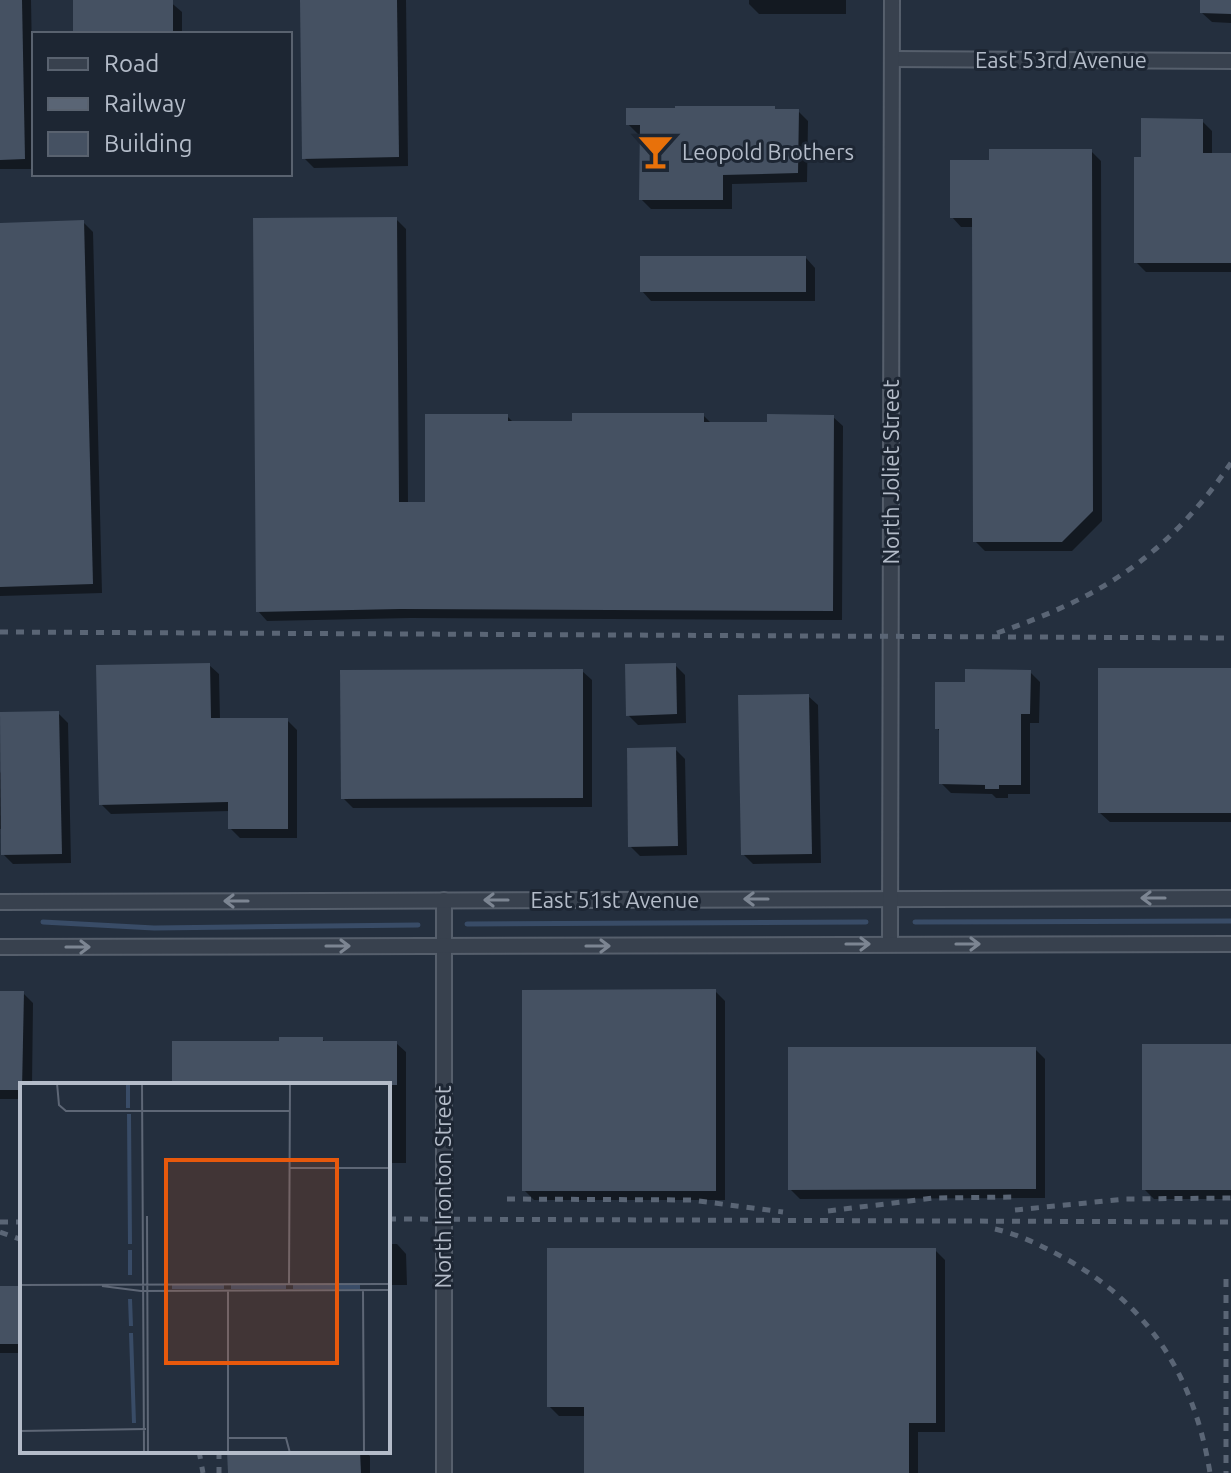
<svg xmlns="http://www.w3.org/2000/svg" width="1231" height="1473" font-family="Ubuntu,sans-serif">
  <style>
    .shadow { fill: #0007 }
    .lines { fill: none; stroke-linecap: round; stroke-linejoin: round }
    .stream { stroke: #394c67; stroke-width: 5 }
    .building { fill: #455162 }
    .street-casing { stroke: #565f6c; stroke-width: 18 }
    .street { stroke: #38414e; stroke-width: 14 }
    .rail { stroke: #5a6575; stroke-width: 5; stroke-dasharray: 8 8; stroke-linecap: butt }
    .oneway { stroke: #7c8592 }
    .labels { text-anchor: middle; stroke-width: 6; stroke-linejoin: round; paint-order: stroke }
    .street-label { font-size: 22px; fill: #b4bcc9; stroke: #1d2633 }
    .poi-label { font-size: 22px; fill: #b4bcc9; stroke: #1d2633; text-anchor: start }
    .inset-river { fill: none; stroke: #394c67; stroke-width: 4 }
    .inset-road { fill: none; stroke: #5e6776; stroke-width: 2 }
    .view { fill: #e8590c; fill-opacity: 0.15; stroke: #e8590c; stroke-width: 4 }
    .inset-edge { fill: none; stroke: #b4bcc9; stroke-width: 4 }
  </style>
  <rect width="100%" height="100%" fill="#242f3e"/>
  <g class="shadow">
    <polygon points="0,0 31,0 34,169 0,169"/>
    <polygon points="75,0 168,0 182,12 182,34 75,34"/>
    <polygon points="302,0 406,0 408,166 314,168 304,158"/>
    <polygon points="749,0 846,0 846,14 759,14 749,4"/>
    <polygon points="1202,0 1231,0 1231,23 1212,22 1202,13"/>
    <polygon points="777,111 798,111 808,121 807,182 732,184 732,209 651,209 641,199 642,134 638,134 628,124"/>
    <polygon points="1202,121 1212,131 1212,155 1231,155 1231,272 1146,272 1136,262 1143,159"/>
    <polygon points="1091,151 1101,161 1102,521 1072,551 985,551 975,541 974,227 961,227 952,217 991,162"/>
    <polygon points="396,219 406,229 408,504 427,504 507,416 514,423 574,423 703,415 712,424 769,424 833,417 843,426 842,620 411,618 267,621 258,611"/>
    <polygon points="83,222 93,232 102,593 0,596 0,225"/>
    <polygon points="806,258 815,268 815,301 651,301 642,291"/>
    <polygon points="209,665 219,674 220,720 287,720 297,730 297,838 240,838 230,828 230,811 111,814 101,804"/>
    <polygon points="675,665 685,675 686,723 638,725 628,715"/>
    <polygon points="1231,669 1231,822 1110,822 1100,813"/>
    <polygon points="582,671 592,680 592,807 353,808 343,798"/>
    <polygon points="1030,672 1040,682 1039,723 1030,723 1030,794 1008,794 1008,798 996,798 992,794 951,793 941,783 941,733 937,728 967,684"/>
    <polygon points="808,696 818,705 821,863 753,864 743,854"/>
    <polygon points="58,713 68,723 71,863 13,864 3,854 2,829 0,829 0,773"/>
    <polygon points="675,749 685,759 687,855 640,856 630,846"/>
    <polygon points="715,991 725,1001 725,1200 534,1200 524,1190"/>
    <polygon points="0,993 23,993 33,1003 32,1085 22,1085 22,1099 0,1099"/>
    <polygon points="322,1039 326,1043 396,1043 406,1052 406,1163 388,1163 388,1085 174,1085"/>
    <polygon points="1231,1046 1231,1199 1154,1199 1144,1189"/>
    <polygon points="1035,1049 1045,1059 1045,1198 800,1199 790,1189"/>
    <polygon points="388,1244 397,1244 406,1254 407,1285 388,1285"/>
    <polygon points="935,1250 945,1260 945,1432 918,1432 918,1473 586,1473 586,1416 559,1416 549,1406"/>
    <rect x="0" y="1288" width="22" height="65"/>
    <polygon points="229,1451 364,1451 370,1456 370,1473 229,1473"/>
  </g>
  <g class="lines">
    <g class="stream">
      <polyline points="43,922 154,928 418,925"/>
      <polyline points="915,922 1231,921"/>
      <polyline points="467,924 866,922"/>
    </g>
  </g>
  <g class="building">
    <polygon points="0,0 22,0 25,159 0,160"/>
    <rect x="73" y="0" width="100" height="34"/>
    <polygon points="300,0 397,0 399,157 302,159"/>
    <polygon points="1200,0 1231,0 1231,14 1200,13"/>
    <polygon points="675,106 775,106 775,109 799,109 798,173 723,175 723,200 639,200 640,125 626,125 626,108 675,108"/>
    <polygon points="1141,118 1203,119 1203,153 1231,153 1231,263 1134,263 1134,157 1141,157"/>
    <polygon points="989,149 1092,149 1093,511 1062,542 973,542 972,218 950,218 950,160 989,160"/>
    <polygon points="397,217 399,502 425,502 425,414 508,414 508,421 572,421 572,413 704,413 704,422 767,422 767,414 834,415 833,611 400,609 256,612 253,218"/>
    <polygon points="84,220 93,584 0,587 0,223"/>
    <rect x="640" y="256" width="166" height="36"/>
    <polygon points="210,663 211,718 288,718 288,829 228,829 228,802 99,805 96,665"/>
    <polygon points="676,663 677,714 626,716 625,664"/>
    <rect x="1098" y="668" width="133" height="145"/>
    <polygon points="583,669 583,798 341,799 340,670"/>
    <polygon points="965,669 1031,670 1030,714 1021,714 1021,785 999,785 999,789 985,789 985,785 939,784 939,729 935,729 935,682 965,682"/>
    <polygon points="809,694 812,854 741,855 738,695"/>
    <polygon points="59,711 62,854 1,855 0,712"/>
    <polygon points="676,747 678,846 628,847 627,748"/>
    <polygon points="716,989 716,1191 522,1191 522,990"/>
    <polygon points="0,991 24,991 22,1090 0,1090"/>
    <polygon points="279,1037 323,1037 323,1041 397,1041 397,1085 172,1085 172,1041 279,1041"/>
    <rect x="1142" y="1044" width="89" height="146"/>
    <polygon points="788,1047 1036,1047 1036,1189 788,1190"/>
    <polygon points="547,1248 936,1248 936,1423 909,1423 909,1473 584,1473 584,1407 547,1407"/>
    <rect x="0" y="1286" width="22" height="58"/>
    <polygon points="227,1451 360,1451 361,1473 228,1473"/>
  </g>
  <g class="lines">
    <defs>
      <g id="street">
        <polyline points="892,59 1231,61"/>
        <polyline points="444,900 444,1473"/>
        <polyline points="0,902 1231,898"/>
        <polyline points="890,944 892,0"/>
        <polyline points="0,947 1231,944"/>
      </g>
    </defs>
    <use href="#street" class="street-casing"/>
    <use href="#street" class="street"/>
    <g class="rail">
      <polyline points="0,632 1231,638"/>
      <path d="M997 633C1102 597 1167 556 1231 463"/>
      <polyline points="507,1199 691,1200 783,1212"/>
      <polyline points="1015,1210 1126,1199 1231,1198"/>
      <polyline points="828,1211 934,1198 1016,1197"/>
      <polyline points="388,1219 1231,1222"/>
      <polyline points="0,1222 22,1222"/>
      <path d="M995 1229C1021 1235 1044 1247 1068 1260 1152 1308 1195 1380 1210 1473"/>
      <polyline points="0,1232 22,1240"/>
      <polyline points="1226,1279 1226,1473"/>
      <polyline points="199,1451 203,1473"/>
      <polyline points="219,1451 219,1473"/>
    </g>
  </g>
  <defs><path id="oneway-shaft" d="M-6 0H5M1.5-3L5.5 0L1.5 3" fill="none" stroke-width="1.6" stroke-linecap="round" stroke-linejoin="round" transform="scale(2)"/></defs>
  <g class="oneway">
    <use href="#oneway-shaft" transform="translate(1153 898) rotate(180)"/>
    <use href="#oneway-shaft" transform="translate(756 899) rotate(180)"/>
    <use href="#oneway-shaft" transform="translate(496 900) rotate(180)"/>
    <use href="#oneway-shaft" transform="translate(236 901) rotate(180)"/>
    <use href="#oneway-shaft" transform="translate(858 944)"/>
    <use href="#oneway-shaft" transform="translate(968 944)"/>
    <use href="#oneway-shaft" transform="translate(338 946)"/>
    <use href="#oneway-shaft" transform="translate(598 946)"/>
    <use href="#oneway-shaft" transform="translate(78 947)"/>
  </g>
  <defs>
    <symbol id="bar-bare" viewBox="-9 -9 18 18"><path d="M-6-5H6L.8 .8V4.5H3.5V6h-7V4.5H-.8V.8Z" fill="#e8710a" stroke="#1d2633" stroke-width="2.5" paint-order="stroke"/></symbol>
  </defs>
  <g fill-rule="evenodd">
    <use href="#bar-bare" x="630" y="126" width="51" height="51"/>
  </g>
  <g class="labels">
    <g class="street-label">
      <text x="1061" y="68">East 53rd Avenue</text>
      <text transform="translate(891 472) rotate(-90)" y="8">North Joliet Street</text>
      <text x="615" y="908">East 51st Avenue</text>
      <text transform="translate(443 1187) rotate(-90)" y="8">North Ironton Street</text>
    </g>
    <g class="poi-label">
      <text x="682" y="160">Leopold Brothers</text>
    </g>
  </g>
  <g transform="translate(20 1083)">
    <rect width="370" height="370" fill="#242f3e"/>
    <path class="inset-river" d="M108 0V25M109 31 110 161M110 167V192M152 204H204M211 204H266M273 204H340M110 216 111 243M111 250 114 340"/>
    <path class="inset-road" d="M37 0 39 22 46 28H270M122 0 124 370M270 85H370M127 133 128 370M269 201 270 0M0 202 370 201M82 203 121 208 370 207M208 208V370M343 208 344 370M0 348 126 346M209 355H266L270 370"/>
    <path class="view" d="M146 77H317V280H146Z"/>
    <rect width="370" height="370" class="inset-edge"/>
  </g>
  <rect x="32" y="32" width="260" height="144" fill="#1d2633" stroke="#59626f" stroke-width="2"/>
  <rect x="48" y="58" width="40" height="12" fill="#38414e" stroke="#59626f" stroke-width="2"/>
  <text x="104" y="72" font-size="24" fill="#b4bcc9">Road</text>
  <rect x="48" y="98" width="40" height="12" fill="#5a6575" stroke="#59626f" stroke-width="2"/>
  <text x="104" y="112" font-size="24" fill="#b4bcc9">Railway</text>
  <rect x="48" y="132" width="40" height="24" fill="#455162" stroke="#59626f" stroke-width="2"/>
  <text x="104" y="152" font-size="24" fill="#b4bcc9">Building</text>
</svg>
